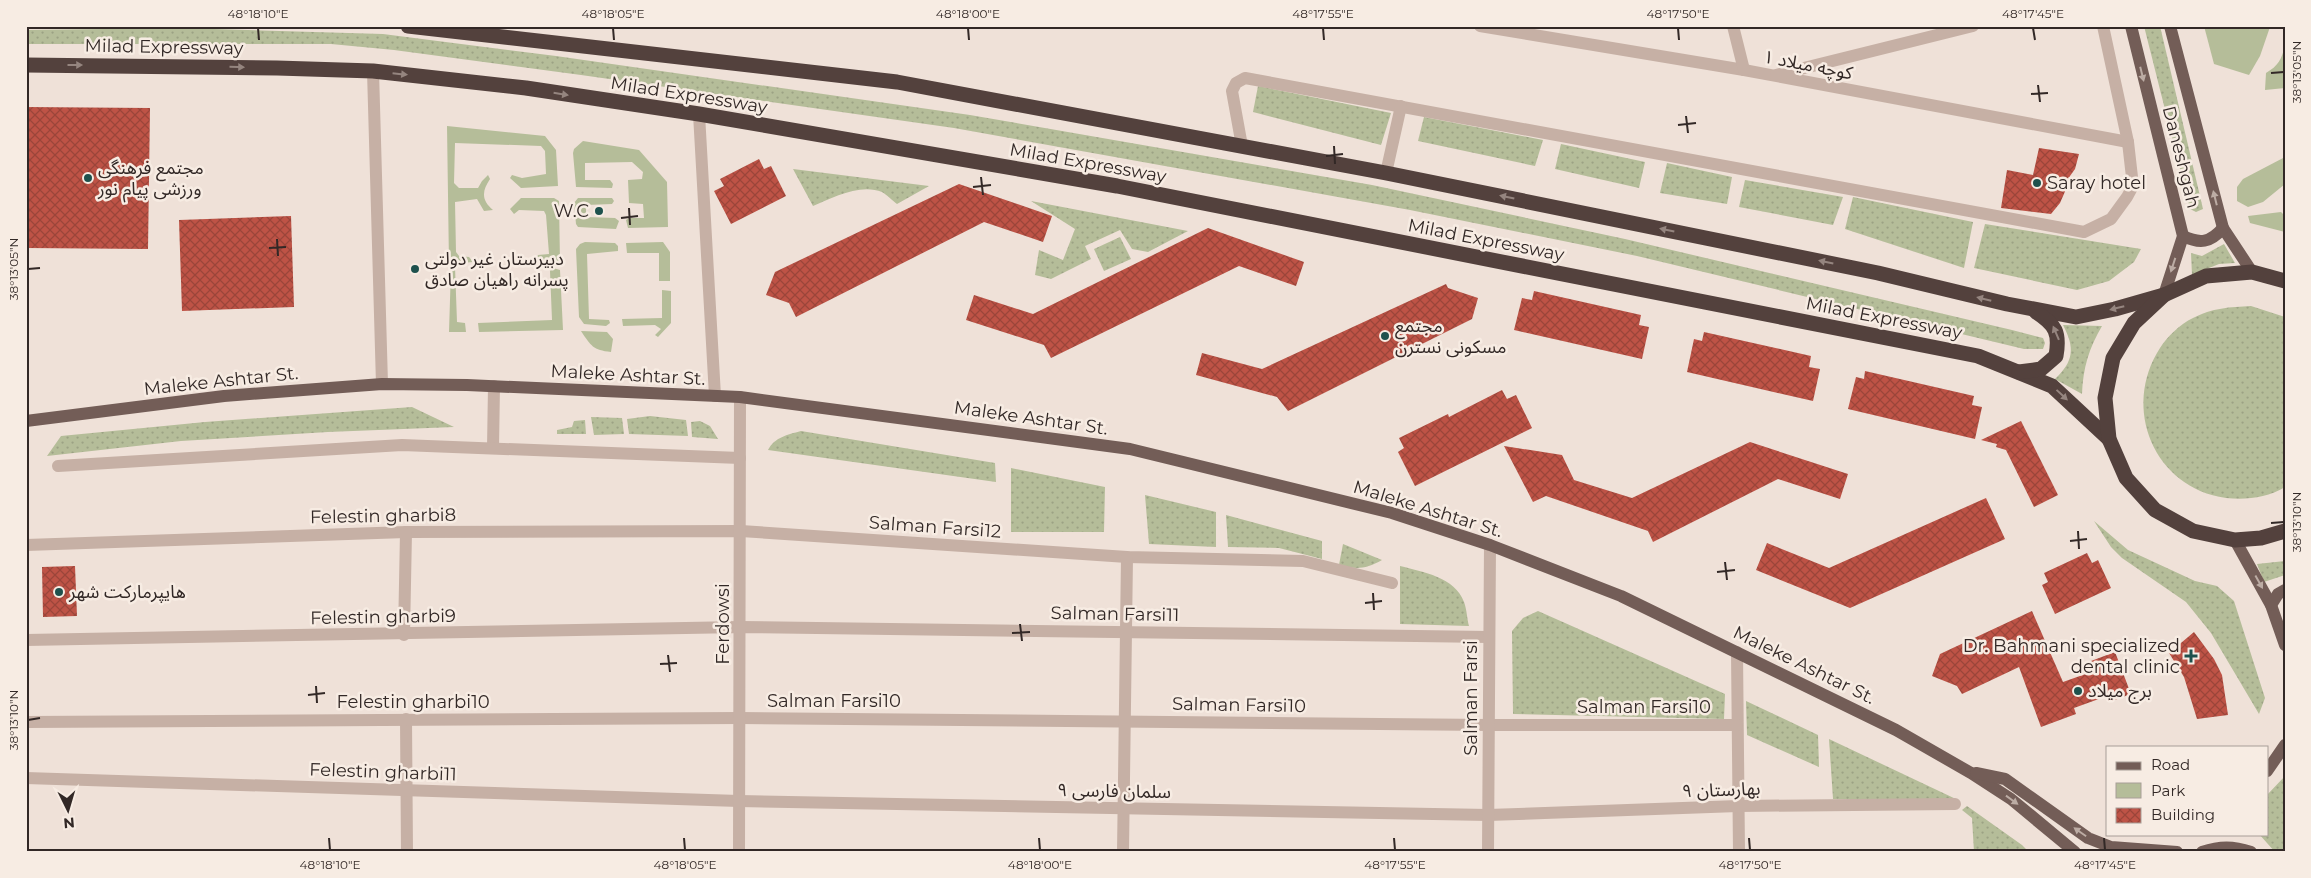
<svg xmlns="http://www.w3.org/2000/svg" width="2311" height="878" font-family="Montserrat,'Noto Sans Arabic',sans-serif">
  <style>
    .grass { fill: url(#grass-dots) }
    .green { fill: #b5bd99 }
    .building { fill: url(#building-cross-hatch) }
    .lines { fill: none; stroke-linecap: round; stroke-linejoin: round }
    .minor { stroke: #c6b0a5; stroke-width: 12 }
    .major { stroke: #735d57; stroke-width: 12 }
    .highway { stroke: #53413d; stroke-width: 15 }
    .oneway { fill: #95857f }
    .oneway2 { fill: #bcaca4 }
    .ticks { fill: none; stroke: #322826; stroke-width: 2 }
    .poi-dot { fill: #1e514d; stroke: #f7ece3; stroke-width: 2 }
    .labels { text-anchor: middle; stroke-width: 5; stroke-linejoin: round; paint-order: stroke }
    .street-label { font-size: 18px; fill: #322826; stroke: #f7ece3 }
    .poi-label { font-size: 18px; fill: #322826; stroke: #f7ece3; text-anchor: start }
    .neatline { fill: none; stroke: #322826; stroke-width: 2 }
    .ticks-label { font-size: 12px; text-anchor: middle; fill: #322826 }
  </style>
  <defs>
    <pattern id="grass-dots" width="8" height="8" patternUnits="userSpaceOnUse" patternTransform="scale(1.25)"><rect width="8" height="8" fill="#b5bd99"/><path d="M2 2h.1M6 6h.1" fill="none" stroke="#9ca284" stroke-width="1.8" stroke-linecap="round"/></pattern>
    <pattern id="building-cross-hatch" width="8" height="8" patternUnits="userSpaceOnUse" patternTransform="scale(1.25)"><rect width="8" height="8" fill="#be5346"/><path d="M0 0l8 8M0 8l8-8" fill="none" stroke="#9b453a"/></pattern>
  </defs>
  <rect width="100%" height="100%" fill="#efe1d8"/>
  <g class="grass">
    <polygon points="2144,26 2160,26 2203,209 2196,212 2190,209"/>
    <polygon points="181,28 383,34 556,56 970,115 1372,185 1625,239 2012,330 2043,338 2045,343 2043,349 2024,349 1637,256 1410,210 954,128 581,75 394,50 331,44 26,44 26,30"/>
    <polygon points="1258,86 1391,113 1381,145 1253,112"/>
    <polygon points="1424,117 1543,140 1535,166 1418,141"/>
    <polygon points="1561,144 1645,162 1639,188 1555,169"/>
    <polygon points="1667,163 1732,177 1727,204 1660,193"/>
    <path d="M793 169 929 186 897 204C893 201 887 195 882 192 860 183 832 198 813 206Z"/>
    <polygon points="1745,180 1843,197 1833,225 1739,207"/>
    <polygon points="1853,197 1973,222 1964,268 1845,229"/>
    <polygon points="1031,201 1188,231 1148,252 1132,249 1120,230 1085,246 1091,259 1051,279 1035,275 1039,250 1063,260 1075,229"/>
    <polygon points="1985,224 2141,249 2134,262 2109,281 2077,290 1974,268"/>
    <polygon points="1120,237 1131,259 1104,271 1094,249"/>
    <polygon points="2224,244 2235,263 2219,264 2192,275 2191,253 2202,256"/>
    <path d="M2251 306 2285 317V487C2267 498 2246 500 2226 498 2154 488 2121 408 2160 348 2167 337 2180 324 2193 318 2212 308 2230 307 2251 306Z"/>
    <path d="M2063 325 2102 326C2089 348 2083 368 2082 394L2055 379C2074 361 2075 348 2063 325Z"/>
    <polygon points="412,407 454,427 328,432 181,441 47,456 61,436 205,422"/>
    <polygon points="650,416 686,420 688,436 629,434 627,419"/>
    <polygon points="591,417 622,418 624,434 594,435"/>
    <polygon points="585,420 586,434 557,434 557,430 572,427 574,421"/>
    <polygon points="700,421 710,426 718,439 692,437 691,422"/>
    <path d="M801 431 995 463 996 482 768 450C775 437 787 435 801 431Z"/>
    <polygon points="1011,468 1105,487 1104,532 1011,532"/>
    <polygon points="1145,495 1216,512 1216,547 1149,544"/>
    <polygon points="1226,515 1322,541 1322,559 1279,548 1228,547"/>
    <polygon points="2094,521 2128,550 2195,581 2217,586 2234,601 2265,698 2259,714 2211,633 2186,602 2122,558 2111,547"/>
    <path d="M1343 544 1382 560C1366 569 1356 570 1339 565Z"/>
    <polygon points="2285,561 2285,575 2264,582 2257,564"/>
    <path d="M1400 566C1423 572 1455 577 1464 602 1467 610 1467 619 1469 626L1400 624Z"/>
    <polygon points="1538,611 1725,694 1724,719 1513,714 1512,631 1523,618"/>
    <polygon points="1746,701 1818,735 1819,767 1747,735"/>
    <polygon points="1829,739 1958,800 1833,799"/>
    <polygon points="2285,776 2285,852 2275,852 2259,834 2267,834 2267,795"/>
    <polygon points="1967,806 2022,845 2029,852 1974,852 1972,818 1962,810"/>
  </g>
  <g class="green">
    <polygon points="2204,26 2270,26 2270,27 2260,56 2249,75 2214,64"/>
    <path d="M2285 45V88L2265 90 2266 73C2278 66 2282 59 2285 45Z"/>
    <path d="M447 126 545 136 556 150 558 186 521 188 510 178 512 175 522 178 546 174 545 151 541 146 455 143 454 183 459 188H478L482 181 488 175 490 179C482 191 481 200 493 210L484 211 477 199 455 202 456 252 459 256 469 257 473 262 449 264Z"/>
    <polygon points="583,141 639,150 667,182 668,227 628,228 626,220 629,218 644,218 643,204 629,203 628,180 642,179 643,172 632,162 585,163 585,180 610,180 613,184 612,188 576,187 573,153 574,149"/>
    <polygon points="2285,157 2285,184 2263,202 2248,207 2237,201 2237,187 2243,179"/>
    <polygon points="521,198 554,198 559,201 560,262 535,264 538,255 549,254 546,215 544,211 519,210 514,214 510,209"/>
    <polygon points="578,198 612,198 614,201 612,204 586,205 586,217 615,218 619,221 616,229 578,227 576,224 574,203"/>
    <polygon points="2281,212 2285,216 2285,232 2250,223 2248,216"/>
    <polygon points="585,242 615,243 618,246 618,251 587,254 589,319 609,320 610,323 606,326 584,324 579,317 576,249 580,244"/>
    <polygon points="663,242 670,252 670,281 659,281 659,253 627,253 626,243"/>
    <polygon points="455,267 457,322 465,323 466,332 449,332 451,268"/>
    <polygon points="553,268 560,270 563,330 479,332 478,323 552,320 550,271"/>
    <polygon points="662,290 671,291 671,323 658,337 655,335 661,329 655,325 623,326 622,319 662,318"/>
    <path d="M581 331 607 332 613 339 611 352C593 350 591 346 581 331Z"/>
  </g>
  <g class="building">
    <polygon points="26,107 150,108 148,249 26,248"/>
    <polygon points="2039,148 2079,154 2075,169 2070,176 2070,180 2060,203 2051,214 2001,208 2007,170 2033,175"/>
    <polygon points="759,159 764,169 771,166 786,196 731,224 714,191 724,186 720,179"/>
    <polygon points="959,184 1052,216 1043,242 984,222 796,317 789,303 766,295 775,272"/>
    <polygon points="291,216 294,307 182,311 179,220"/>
    <polygon points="1208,228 1304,262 1296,286 1239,266 1051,358 1044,345 966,320 974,295 1033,314"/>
    <polygon points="1446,284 1448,288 1478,298 1472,319 1288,411 1277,397 1196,375 1202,353 1262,369"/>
    <polygon points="1534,291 1641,315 1639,325 1649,327 1642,359 1514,330 1522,298 1532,300"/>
    <polygon points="1704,332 1811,356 1809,367 1820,369 1813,401 1687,372 1694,339 1702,341"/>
    <polygon points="1865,371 1974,396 1972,405 1982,407 1975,439 1848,409 1856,377 1864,379"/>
    <polygon points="1502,390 1507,399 1516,395 1532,428 1415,486 1398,452 1404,448 1399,438 1448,414 1449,417"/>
    <polygon points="2021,421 2058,495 2034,507 2006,450 1996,447 1997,444 1981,440"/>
    <polygon points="1750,442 1848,474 1840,499 1778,479 1653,542 1648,531 1546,496 1533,502 1504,446 1562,455 1574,480 1632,498"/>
    <polygon points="1986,498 2005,539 1850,608 1756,570 1767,543 1829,568"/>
    <polygon points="2087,553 2092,563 2098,560 2111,588 2055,614 2042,585 2048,582 2044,573"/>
    <polygon points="75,566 77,616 43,617 42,567"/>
    <polygon points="2032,611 2063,682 2094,671 2091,661 2115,652 2131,694 2109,702 2107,696 2074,708 2076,714 2041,727 2019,667 1962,694 1957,686 1932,676 1940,654"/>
    <polygon points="2194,632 2214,659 2222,675 2228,715 2197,719 2184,677 2169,653"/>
  </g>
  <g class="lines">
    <g class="minor">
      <polyline points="1480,26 1744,70 2128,142"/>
      <polyline points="1733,26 1744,70"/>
      <polyline points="373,71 382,384"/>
      <polyline points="1776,75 1973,26"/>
      <polyline points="699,114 715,396"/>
      <polyline points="1242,146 1232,91 1236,83 1245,78 2084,232 2111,219 2127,197 2133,186 2128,142 2103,26"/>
      <polyline points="1386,173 1401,106"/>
      <polyline points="493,448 494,386"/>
      <polyline points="58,466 402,445 740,458"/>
      <polyline points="26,545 406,532 741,531 1127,557 1303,561 1392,583"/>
      <polyline points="404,635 406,532"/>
      <polyline points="26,640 740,627 1489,637"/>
      <polyline points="1737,652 1739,852"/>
      <polyline points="406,719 407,852"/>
      <polyline points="26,722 740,718 1489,725 1737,725"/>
      <polyline points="26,778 739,801 1488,815 1738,806 1955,804"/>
      <polyline points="739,852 740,397"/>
      <polyline points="1123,852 1127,557"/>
      <polyline points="1488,852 1490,545"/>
    </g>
    <g class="major">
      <polyline points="2131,26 2183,236 2164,295"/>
      <polyline points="2170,26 2223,228 2252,272"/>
      <path d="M2183 236C2200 244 2210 243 2223 228"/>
      <polyline points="26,421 224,396 382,384 467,385 740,397 1130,449 1392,513 1490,545 1621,596 1896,730 1971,773 2011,799 2075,852"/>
      <polyline points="2235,540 2271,605 2285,645"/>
      <polyline points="2271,605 2278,594 2285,590"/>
      <polyline points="2267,771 2285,745"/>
      <polyline points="1976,773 2005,779 2088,838 2111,847 2177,852"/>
      <path d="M2202 852C2220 846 2233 846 2251 852"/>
    </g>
    <g class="highway">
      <polyline points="408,26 897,82 1386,173 1878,273 2007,304 2076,317 2115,309 2164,295"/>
      <polyline points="26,65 277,68 373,71 526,88 699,114 1117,186 1978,356 2052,386 2109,439"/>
      <polyline points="2285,281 2252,272 2206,276 2164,295 2134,323 2113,358 2105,398 2109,439 2126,478 2155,510 2193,531 2235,540 2261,538 2285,531"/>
      <path d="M2019 372 2041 369 2056 356C2060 333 2056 325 2036 312"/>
    </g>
  </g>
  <defs><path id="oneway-solid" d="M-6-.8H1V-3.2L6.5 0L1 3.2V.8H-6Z" transform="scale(1.25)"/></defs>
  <g class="oneway">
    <use href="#oneway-solid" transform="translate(75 65)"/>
    <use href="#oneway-solid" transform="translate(237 67) rotate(1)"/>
    <use href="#oneway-solid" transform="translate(400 74) rotate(6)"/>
    <use href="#oneway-solid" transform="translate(561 94) rotate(9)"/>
    <use href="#oneway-solid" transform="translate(1507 197) rotate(-168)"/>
    <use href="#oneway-solid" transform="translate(1667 230) rotate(-168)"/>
    <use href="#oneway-solid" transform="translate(1826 262) rotate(-168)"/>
    <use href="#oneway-solid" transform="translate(1984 299) rotate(-166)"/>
    <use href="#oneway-solid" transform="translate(2117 308) rotate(166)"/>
    <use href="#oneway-solid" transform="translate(2056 333) rotate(-113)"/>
    <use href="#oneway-solid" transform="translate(2062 395) rotate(43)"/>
  </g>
  <g class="oneway2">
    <use href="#oneway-solid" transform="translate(2142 74) rotate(76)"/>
    <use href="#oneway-solid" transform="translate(2215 198) rotate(-104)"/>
    <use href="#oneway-solid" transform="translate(2173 265) rotate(108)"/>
    <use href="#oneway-solid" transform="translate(2259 582) rotate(61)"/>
    <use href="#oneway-solid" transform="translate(2012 800) rotate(36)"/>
    <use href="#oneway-solid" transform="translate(2080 832) rotate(-145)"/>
  </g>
  <path class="ticks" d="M258 28 259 40M613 28 614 40M968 28 969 40M1323 28 1324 40M1678 28 1679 40M2033 28 2035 40M2271 73 2284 72M2038 85 2040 102M2031 94 2048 93M1686 116 1688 133M1678 125 1696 123M1334 146 1335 164M1326 156 1343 154M981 177 983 195M973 187 991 185M629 208 630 225M621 218 638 216M277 239 278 256M269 248 286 247M28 269 40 268M2271 523 2284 522M2078 531 2079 549M2070 541 2087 539M1725 562 1727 580M1717 572 1735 570M1373 593 1374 610M1365 603 1382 601M1020 624 1022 641M1012 633 1030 632M668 655 670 672M660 664 677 663M316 686 317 703M308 695 325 693M28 720 40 718M329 838 330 850M684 838 685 850M1039 838 1040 850M1394 838 1395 850M1749 838 1750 850M2104 838 2105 850"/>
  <g class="poi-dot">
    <circle cx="88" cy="178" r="5"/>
    <circle cx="2037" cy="183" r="5"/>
    <circle cx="599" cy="211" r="5"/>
    <circle cx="415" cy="269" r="5"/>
    <circle cx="1385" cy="336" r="5"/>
    <circle cx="59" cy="592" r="5"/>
    <path d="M2188.5 648.5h5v5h5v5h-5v5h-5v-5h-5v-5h5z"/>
    <circle cx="2078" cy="691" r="5"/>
  </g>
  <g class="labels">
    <g class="street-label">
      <text transform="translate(164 47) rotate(1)" y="6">Milad Expressway</text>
      <text transform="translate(1808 65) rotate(11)" y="6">کوچه میلاد ۱</text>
      <text transform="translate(689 95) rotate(9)" y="6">Milad Expressway</text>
      <text transform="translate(2181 157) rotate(76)" y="6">Daneshgah</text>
      <text transform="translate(1088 163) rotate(10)" y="6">Milad Expressway</text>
      <text transform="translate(1486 240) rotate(11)" y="6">Milad Expressway</text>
      <text transform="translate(1884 318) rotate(11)" y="6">Milad Expressway</text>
      <text transform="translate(628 375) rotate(3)" y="6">Maleke Ashtar St.</text>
      <text transform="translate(221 381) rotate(-6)" y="6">Maleke Ashtar St.</text>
      <text transform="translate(1031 418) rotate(8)" y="6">Maleke Ashtar St.</text>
      <text transform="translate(1428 509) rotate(17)" y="6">Maleke Ashtar St.</text>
      <text transform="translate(383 516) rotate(-1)" y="6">Felestin gharbi8</text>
      <text transform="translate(935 527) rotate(4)" y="6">Salman Farsi12</text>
      <text transform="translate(1115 614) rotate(1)" y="6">Salman Farsi11</text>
      <text transform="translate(383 617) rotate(-1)" y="6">Felestin gharbi9</text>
      <text transform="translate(723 624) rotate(-90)" y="6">Ferdowsi</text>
      <text transform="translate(1804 665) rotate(26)" y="6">Maleke Ashtar St.</text>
      <text transform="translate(1471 698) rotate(-90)" y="6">Salman Farsi</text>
      <text x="834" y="707">Salman Farsi10</text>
      <text x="413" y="708">Felestin gharbi10</text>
      <text transform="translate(1239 705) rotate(1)" y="6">Salman Farsi10</text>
      <text x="1644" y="713">Salman Farsi10</text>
      <text transform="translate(383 772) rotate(2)" y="6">Felestin gharbi11</text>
      <text transform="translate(1721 790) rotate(-2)" y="6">بهارستان ۹</text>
      <text transform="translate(1114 791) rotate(1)" y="6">سلمان فارسی ۹</text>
    </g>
    <g class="poi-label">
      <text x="98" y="174">مجتمع فرهنگی<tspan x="98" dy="21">ورزشی پیام نور</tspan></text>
      <text x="2047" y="189">Saray hotel</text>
      <text x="589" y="217" text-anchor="end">W.C</text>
      <text x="425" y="265">دبیرستان غیر دولتی<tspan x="425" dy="21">پسرانه راهیان صادق</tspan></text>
      <text x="1395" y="332">مجتمع<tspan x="1395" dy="21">مسکونی نسترن</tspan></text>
      <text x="69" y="598">هایپرمارکت شهر</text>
      <text x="2180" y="652" text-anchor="end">Dr. Bahmani specialized<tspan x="2180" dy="21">dental clinic</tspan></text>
      <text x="2088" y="697">برج میلاد</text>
    </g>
  </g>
  <rect width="2311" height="878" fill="none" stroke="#f7ece3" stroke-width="55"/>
  <rect x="2106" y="746" width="162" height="90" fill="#f7ece3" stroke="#a89e97"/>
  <rect x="2116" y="762" width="25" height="8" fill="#735d57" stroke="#a89e97"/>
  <text x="2151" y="770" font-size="15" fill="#322826">Road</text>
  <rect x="2116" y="783" width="25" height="15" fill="#b5bd99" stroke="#a89e97"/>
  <text x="2151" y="796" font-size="15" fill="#322826">Park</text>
  <rect x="2116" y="808" width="25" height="15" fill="url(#building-cross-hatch)" stroke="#a89e97"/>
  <text x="2151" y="820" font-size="15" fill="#322826">Building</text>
  <g transform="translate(68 810) rotate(175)" stroke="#f7ece3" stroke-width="4" paint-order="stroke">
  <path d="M0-4L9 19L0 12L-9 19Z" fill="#322826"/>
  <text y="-8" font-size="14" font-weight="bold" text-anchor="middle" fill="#322826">N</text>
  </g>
  <rect x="28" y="28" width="2256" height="822" class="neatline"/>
  <g class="ticks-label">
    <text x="258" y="18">48°18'10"E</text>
    <text x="613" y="18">48°18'05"E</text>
    <text x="968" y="18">48°18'00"E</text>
    <text x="1323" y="18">48°17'55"E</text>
    <text x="1678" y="18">48°17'50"E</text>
    <text x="2033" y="18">48°17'45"E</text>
    <text transform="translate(2297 72) rotate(-90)" y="4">38°13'05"N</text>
    <text transform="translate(14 269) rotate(-90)" y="4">38°13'05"N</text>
    <text transform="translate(2297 522) rotate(-90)" y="4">38°13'10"N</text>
    <text transform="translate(14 720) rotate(-90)" y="4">38°13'10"N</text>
    <text x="330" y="869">48°18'10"E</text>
    <text x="685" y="869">48°18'05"E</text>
    <text x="1040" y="869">48°18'00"E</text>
    <text x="1395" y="869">48°17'55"E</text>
    <text x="1750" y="869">48°17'50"E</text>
    <text x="2105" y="869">48°17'45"E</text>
  </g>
</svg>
